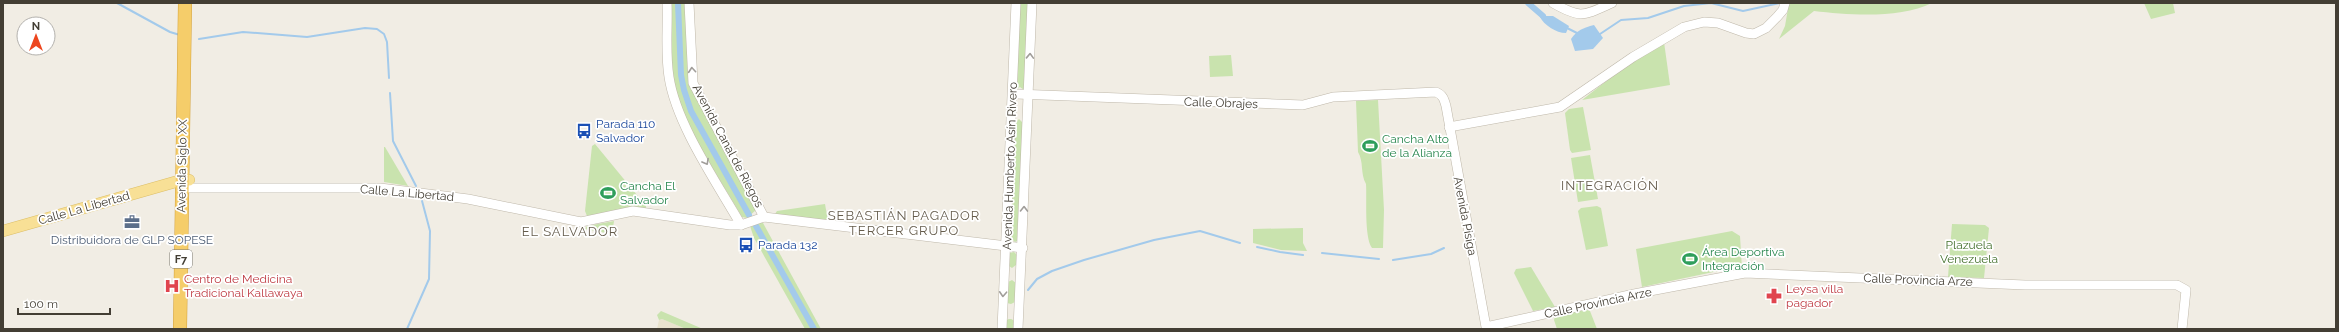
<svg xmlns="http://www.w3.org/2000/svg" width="2339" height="332" font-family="Raleway,sans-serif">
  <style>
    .education { fill: #e9e3ce }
    .green { fill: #c9e3ae }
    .water { fill: #a3caeb }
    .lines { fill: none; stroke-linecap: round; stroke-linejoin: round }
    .stream { stroke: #a3caeb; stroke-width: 2 }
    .canal { stroke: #a3caeb; stroke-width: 6 }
    .minor-casing { stroke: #bfb8aa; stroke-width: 10 }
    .major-casing { stroke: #dcbe67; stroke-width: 12 }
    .highway-casing { stroke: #d4a23b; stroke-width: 14 }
    .minor { stroke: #fff; stroke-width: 9 }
    .major { stroke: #f8e096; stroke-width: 11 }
    .highway { stroke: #f5cd6a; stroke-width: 13 }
    .oneway { stroke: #a19e9a }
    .labels { text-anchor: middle; stroke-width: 3.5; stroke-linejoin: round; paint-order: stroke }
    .shield { fill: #fff; stroke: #7b7871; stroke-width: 1 }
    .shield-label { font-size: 11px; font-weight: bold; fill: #433e34 }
    .street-label { font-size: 12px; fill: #433e34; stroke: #fff }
    .transit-label { font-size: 12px; fill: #164399; stroke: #fff; text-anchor: start }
    .leisure-label { font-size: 12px; fill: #27864d; stroke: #fff; text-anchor: start }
    .service-label { font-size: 12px; fill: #4e5e75; stroke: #fff }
    .park-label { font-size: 12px; fill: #43702c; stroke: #fff }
    .health-label { font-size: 12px; fill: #be3a42; stroke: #fff; text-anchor: start }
    .neighbourhood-label { font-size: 13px; letter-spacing: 1px; fill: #655c4c; stroke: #fff }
  </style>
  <rect width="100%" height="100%" fill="#f1ede4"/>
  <polygon class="education" points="662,319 686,329 657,329 659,320"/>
  <g class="green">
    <path d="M672 3H686L689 74 756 210 747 218 742 217C718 175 683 127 673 80 669 57 672 26 672 3Z"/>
    <polygon points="1020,3 1028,3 1024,90 1020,87 1016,90"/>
    <path d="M1789 3H1932C1900 19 1849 15 1814 11L1779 39 1785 26Z"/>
    <polygon points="2144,3 2173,3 2175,13 2151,19"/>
    <polygon points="1664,42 1670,85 1582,100 1627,65"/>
    <polygon points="1231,55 1233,76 1210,77 1209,56"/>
    <path d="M1378 100 1384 210 1383 248H1372C1364 237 1367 198 1366 184 1360 173 1364 162 1358 152L1356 101Z"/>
    <polygon points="1583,107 1591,150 1572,153 1570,150 1565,113 1569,109"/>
    <polygon points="1019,119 1023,123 1017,241 1015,242 1011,238 1015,123"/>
    <polygon points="595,144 646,206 646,209 587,216 585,211 592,146"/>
    <polygon points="384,147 385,147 408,186 384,182"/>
    <polygon points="1590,155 1598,199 1578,202 1571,158"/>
    <polygon points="825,204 828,221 775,214 777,211"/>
    <polygon points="1597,206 1601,208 1608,246 1586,250 1578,211 1581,208"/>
    <polygon points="614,221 612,234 585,229 587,226"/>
    <polygon points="758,222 763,223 821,329 805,329 754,238 750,226"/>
    <polygon points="1952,224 1985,225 1989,228 1984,278 1948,277"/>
    <polygon points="1303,228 1303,243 1307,251 1281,250 1253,243 1253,229"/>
    <polygon points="1732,231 1740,236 1742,269 1723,270 1642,287 1636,249"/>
    <polygon points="1014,252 1017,255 1016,265 1012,268 1009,266 1009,253"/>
    <polygon points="1531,267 1555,307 1533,311 1514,273 1516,269"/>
    <polygon points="1012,280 1016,283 1015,302 1011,304 1007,303 1008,282"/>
    <polygon points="1584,309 1590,311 1597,329 1557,329 1554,320 1555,316"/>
    <polygon points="661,311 703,329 686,329 662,319 659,320 657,315"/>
    <circle cx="1010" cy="324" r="5"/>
  </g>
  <g class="water">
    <path d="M1543 16H1553L1569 26 1566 33C1556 33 1544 25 1540 17Z"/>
    <path d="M1594 25 1603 38 1593 49 1575 51 1571 39C1577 30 1583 28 1594 25Z"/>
  </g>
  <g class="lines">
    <g class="stream">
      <polyline points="117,3 170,32 180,35"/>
      <polyline points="1567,28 1577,33"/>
      <polyline points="1600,34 1621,20 1648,18 1684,6 1711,3 1743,11 1780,3"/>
      <polyline points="199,39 243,32 307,37 365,28 377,29 384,34 387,42 389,78"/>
      <polyline points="390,93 393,141 416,186"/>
      <polyline points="1257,247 1280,252 1303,255"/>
      <polyline points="1322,253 1379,259"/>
      <polyline points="1393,260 1431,254 1444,248"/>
      <polyline points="1028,290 1037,279 1052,271 1084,260 1154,240 1200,231 1240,243"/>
      <polyline points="407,329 429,279 430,231 421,197"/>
    </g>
    <g class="canal">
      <polyline points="678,3 681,75 684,90 691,111 749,215"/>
      <polyline points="1528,3 1543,16"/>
      <polyline points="756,226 814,329"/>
    </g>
    <defs>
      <g id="minor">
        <path d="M667 3C668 27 665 53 669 77 676 124 717 183 741 225"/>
        <polyline points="689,3 693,83 764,217"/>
        <path d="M1553 3C1581 19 1583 16 1612 3"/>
        <path d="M1013 94 1303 105 1333 97 1436 92C1443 95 1444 99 1446 106L1486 327 1634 294 1745 273 2025 285H2177L2186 290 2182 329"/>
        <polyline points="1449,127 1560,107 1633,57 1684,27 1704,22 1718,23 1746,33 1754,34 1766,28 1777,17 1783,10 1785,3"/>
        <polyline points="182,188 380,188 468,199 581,222 633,211 730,225 741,225 764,217 1023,248"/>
        <polyline points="1002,329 1016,3"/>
        <polyline points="1018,329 1032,3"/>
      </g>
      <polyline id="major" points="3,231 182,180 189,180"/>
      <polyline id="highway" points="180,329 185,3"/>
    </defs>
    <use href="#minor" class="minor-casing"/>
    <use href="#major" class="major-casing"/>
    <use href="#highway" class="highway-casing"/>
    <use href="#minor" class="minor"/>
    <use href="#major" class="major"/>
    <use href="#highway" class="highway"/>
  </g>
  <defs><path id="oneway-chevron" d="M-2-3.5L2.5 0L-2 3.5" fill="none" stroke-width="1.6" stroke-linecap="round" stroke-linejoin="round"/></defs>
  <g class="oneway">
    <use href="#oneway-chevron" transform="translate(1030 56) rotate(-88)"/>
    <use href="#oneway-chevron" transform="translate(692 70) rotate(-95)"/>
    <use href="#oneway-chevron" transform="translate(706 162) rotate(61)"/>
    <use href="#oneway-chevron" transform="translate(1024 209) rotate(-89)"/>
    <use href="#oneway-chevron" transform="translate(1003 294) rotate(93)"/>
  </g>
  <defs>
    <symbol id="bus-bare" viewBox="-9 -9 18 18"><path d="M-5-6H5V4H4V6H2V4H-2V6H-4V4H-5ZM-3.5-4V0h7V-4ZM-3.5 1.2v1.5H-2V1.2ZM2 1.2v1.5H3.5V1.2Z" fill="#1a4fb4" stroke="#fff" stroke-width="2.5" paint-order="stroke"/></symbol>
    <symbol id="stadium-bare" viewBox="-9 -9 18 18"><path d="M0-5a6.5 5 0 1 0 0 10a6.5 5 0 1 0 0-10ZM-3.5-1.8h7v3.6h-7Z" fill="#2e9e5b" stroke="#fff" stroke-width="2.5" paint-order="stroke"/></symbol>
    <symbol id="office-bare" viewBox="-9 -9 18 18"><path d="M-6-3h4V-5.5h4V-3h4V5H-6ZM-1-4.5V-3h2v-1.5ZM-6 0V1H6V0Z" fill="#5c6f8a" stroke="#fff" stroke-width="2.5" paint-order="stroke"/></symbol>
    <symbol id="hospital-bare" viewBox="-9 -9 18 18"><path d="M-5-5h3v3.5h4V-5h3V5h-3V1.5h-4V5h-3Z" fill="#e0444e" stroke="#fff" stroke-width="2.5" paint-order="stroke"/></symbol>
    <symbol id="pharmacy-bare" viewBox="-9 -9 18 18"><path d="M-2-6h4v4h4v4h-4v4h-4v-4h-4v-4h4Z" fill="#e0444e" stroke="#fff" stroke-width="2.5" paint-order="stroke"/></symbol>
  </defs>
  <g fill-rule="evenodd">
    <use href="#bus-bare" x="573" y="120" width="22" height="22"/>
    <use href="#stadium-bare" x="1359" y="135" width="22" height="22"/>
    <use href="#stadium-bare" x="597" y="182" width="22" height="22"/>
    <use href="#office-bare" x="121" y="211" width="22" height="22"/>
    <use href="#bus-bare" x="735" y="234" width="22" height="22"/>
    <use href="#stadium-bare" x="1679" y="248" width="22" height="22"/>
    <use href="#hospital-bare" x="161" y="275" width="22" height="22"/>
    <use href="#pharmacy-bare" x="1763" y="285" width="22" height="22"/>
  </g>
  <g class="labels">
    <rect class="shield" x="170" y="250" width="22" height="18" rx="3"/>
    <g class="shield-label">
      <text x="181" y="263">F7</text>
    </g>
    <g class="street-label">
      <text transform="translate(1221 103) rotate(2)" y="4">Calle Obrajes</text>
      <text transform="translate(728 146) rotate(62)" y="4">Avenida Canal de Riegos</text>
      <text transform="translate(182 166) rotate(-89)" y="4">Avenida Siglo XX</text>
      <text transform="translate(1010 166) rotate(-88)" y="4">Avenida Humberto Asín Rivero</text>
      <text transform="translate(407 193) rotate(5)" y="4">Calle La Libertad</text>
      <text transform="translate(84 208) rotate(-16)" y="4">Calle La Libertad</text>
      <text transform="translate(1465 216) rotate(79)" y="4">Avenida Pisiga</text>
      <text transform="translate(1918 280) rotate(2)" y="4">Calle Provincia Arze</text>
      <text transform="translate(1598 303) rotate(-12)" y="4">Calle Provincia Arze</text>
    </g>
    <g class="transit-label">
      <text x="596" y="128">Parada 110<tspan x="596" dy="14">Salvador</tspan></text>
      <text x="758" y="249">Parada 132</text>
    </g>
    <g class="leisure-label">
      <text x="1382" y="143">Cancha Alto<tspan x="1382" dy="14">de la Alianza</tspan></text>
      <text x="620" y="190">Cancha El<tspan x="620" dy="14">Salvador</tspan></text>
      <text x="1702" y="256">Área Deportiva<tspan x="1702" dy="14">Integración</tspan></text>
    </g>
    <g class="service-label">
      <text x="132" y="244">Distribuidora de GLP SOPESE</text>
    </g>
    <g class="park-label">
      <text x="1969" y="249">Plazuela<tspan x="1969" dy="14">Venezuela</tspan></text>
    </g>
    <g class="health-label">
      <text x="184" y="283">Centro de Medicina<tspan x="184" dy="14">Tradicional Kallawaya</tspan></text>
      <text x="1786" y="293">Leysa villa<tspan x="1786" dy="14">pagador</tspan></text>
    </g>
    <g class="neighbourhood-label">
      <text x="1610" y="190">INTEGRACIÓN</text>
      <text x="904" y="220">SEBASTIÁN PAGADOR<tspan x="904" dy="15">TERCER GRUPO</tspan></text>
      <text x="570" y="236">EL SALVADOR</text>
    </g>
  </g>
  <rect width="2339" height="332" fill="none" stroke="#433e34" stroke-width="8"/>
  <g transform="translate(36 36)"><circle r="19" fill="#ffffff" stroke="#b4b2ae"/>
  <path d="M0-3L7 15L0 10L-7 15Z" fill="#ed461e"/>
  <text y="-6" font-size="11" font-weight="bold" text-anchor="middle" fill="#433e34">N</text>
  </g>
  <path d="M18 308v6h92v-6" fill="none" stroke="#433e34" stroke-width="2"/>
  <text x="24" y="308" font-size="12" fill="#433e34" stroke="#ffffff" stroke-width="3" paint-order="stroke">100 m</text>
</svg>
